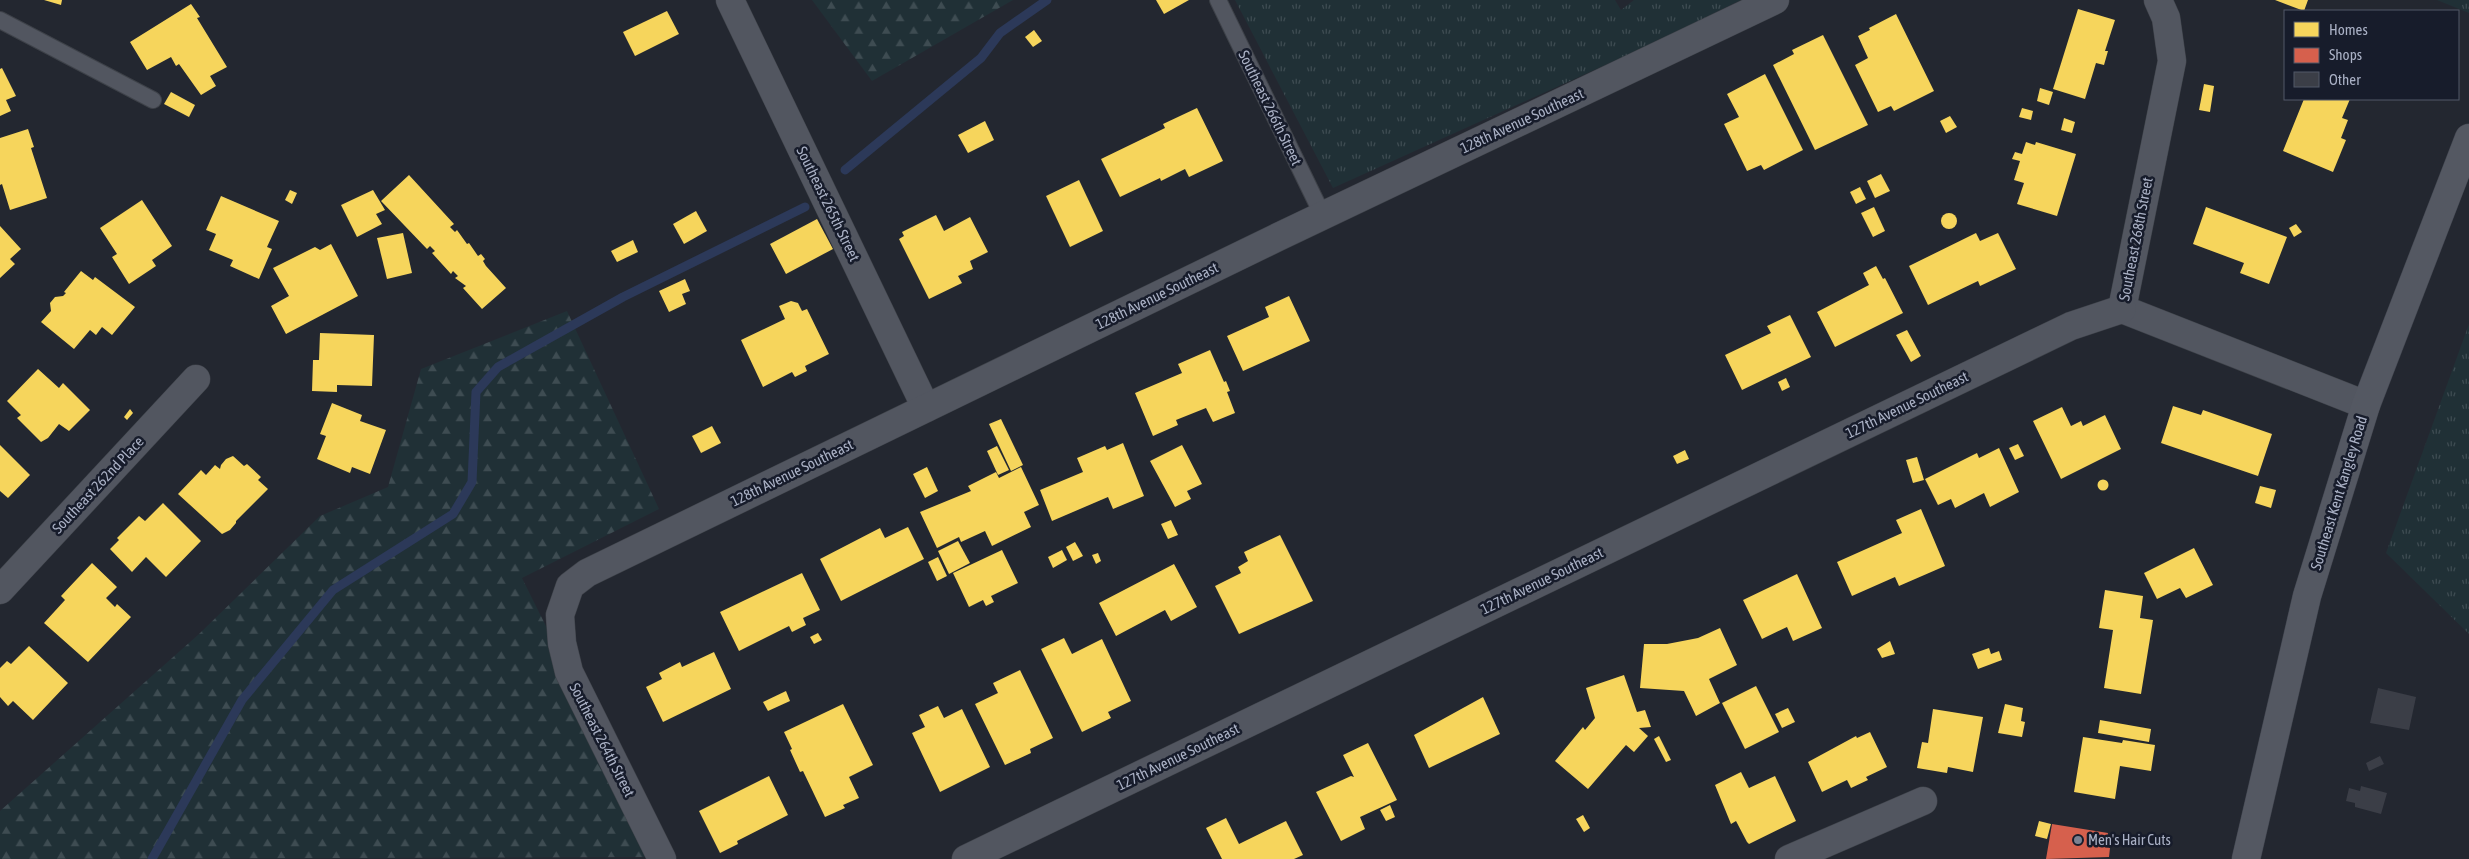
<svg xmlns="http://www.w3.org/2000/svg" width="2469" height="859" font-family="'Asap Condensed',sans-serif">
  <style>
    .grass { fill: url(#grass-tufts) }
    .forest { fill: url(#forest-firs) }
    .homes { fill: #f6d55c }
    .shops { fill: #d6604d }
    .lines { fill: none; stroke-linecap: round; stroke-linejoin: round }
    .stream { stroke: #2c3959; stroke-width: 9 }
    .building { fill: #3b3e47 }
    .service-casing { stroke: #3e4249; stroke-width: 18 }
    .minor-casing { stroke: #3e4249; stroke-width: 29 }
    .primary-casing { stroke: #40444e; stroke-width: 29 }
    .service { stroke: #525660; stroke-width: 16 }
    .minor { stroke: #525660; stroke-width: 28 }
    .primary { stroke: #545862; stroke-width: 28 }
    .poi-dot { fill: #7b8191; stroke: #171c2b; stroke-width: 2 }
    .labels { text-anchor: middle; stroke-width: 5; stroke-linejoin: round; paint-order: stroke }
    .street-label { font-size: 15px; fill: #aab1c5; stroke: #171c2b }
    .poi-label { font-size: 15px; fill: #aab1c5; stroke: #171c2b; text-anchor: start }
  </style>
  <defs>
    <pattern id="grass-tufts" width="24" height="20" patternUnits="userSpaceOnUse" patternTransform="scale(1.25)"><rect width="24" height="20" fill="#203036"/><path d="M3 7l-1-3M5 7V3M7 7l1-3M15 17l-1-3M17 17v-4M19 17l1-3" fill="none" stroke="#3e4c52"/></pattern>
    <pattern id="forest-firs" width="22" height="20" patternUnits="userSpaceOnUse" patternTransform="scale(1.25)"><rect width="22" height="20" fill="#203036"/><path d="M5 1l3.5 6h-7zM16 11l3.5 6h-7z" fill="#3e4c52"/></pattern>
  </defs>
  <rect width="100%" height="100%" fill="#232730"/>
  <g class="grass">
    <polygon points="1235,0 1615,0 1621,10 1634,0 1741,0 1643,48 1333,188"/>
    <polygon points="2437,0 2469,0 2469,13"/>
    <polygon points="2469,324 2469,634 2386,553"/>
  </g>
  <g class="forest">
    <polygon points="812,0 1013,0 872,81"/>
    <polygon points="567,311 659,509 522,578 661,857 0,859 0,811 199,634 320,516 388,487 421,369"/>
  </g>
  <g class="homes">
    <polygon points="44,0 62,0 61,5"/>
    <polygon points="1156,0 1189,0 1164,14"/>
    <polygon points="2275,0 2308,0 2304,11"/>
    <polygon points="191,4 200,17 197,18 227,67 210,76 216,86 201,95 179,64 176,66 171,57 147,70 130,42"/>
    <polygon points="2078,9 2115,20 2105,51 2108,51 2104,65 2096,63 2085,99 2053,89"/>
    <polygon points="667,11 679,34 635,56 623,32"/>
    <polygon points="1896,14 1934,91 1894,111 1891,106 1878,112 1855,65 1868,58 1858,36 1870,30 1869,28"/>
    <polygon points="1034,30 1042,41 1033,47 1025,37"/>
    <polygon points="1823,35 1868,125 1815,150 1773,65 1794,54 1792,50"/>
    <polygon points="2,68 16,96 6,100 11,111 0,116 0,69"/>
    <polygon points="1765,74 1803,150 1764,170 1761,165 1747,171 1724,124 1739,117 1727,94"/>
    <polygon points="2204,84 2214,86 2210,112 2199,110"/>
    <polygon points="2040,88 2053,92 2049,105 2037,101"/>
    <polygon points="171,92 195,105 189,117 164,104"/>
    <polygon points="2304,99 2350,99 2342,118 2348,120 2341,138 2346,140 2333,172 2283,151"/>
    <polygon points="1197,108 1223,161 1189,177 1185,169 1161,181 1160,178 1120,197 1101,159 1165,128 1163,124"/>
    <polygon points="2022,108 2033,111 2031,120 2019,117"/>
    <polygon points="1950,116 1957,127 1946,133 1940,121"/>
    <polygon points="2064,118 2075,122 2072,133 2061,130"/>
    <polygon points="985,121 994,140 968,153 958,135"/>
    <polygon points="28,129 34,147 31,148 47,198 10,210 2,184 0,185 0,138"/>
    <polygon points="2026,142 2035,145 2036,142 2076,154 2057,216 2017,204 2024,183 2014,180 2020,161 2012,159 2015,152 2022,154"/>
    <polygon points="1881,174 1890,191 1875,198 1867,181"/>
    <polygon points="409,175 454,224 450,227 455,232 457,230 467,244 469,243 478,256 481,254 485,259 483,261 486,266 506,288 482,309 463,288 466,286 455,278 458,276 453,271 451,274 432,253 435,251 430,246 427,249 381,201"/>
    <polygon points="1079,180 1103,231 1070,247 1046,196"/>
    <polygon points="1860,187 1866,199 1856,204 1850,192"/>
    <polygon points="290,190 297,193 292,204 285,200"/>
    <polygon points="373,190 385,210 376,214 382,224 357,237 341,205"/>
    <polygon points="221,196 279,221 267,247 272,249 259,279 230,266 233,260 209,250 216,234 206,230"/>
    <polygon points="142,200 172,246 152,260 156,266 129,284 112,257 117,254 100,228"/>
    <polygon points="1874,207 1885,231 1873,237 1861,213"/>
    <polygon points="2206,207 2287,237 2269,284 2240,273 2244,263 2193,244"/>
    <polygon points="696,211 707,231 684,244 673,224"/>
    <circle cx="1949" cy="221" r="8"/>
    <polygon points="936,215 944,231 970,217 988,252 970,261 973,269 958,276 962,283 929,299 899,239 904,236 902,232"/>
    <polygon points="817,219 833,249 786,274 770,244"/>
    <polygon points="2296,224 2302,232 2294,237 2289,228"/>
    <polygon points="0,226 21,249 10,259 15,264 0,278"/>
    <polygon points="403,233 412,273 387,279 377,238"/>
    <polygon points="1976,233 1980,241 1998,233 2016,269 1980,286 1978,281 1928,305 1909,266"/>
    <polygon points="633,240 638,252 617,262 611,251"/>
    <polygon points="331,244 358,296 286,334 271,306 289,296 273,268 315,247 320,250"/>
    <polygon points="1876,266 1883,279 1885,278 1903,313 1835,347 1817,312 1869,285 1863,273"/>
    <polygon points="81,271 93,280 95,277 135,307 112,335 102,327 96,335 90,330 74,349 41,322 51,311 50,303 55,297 63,296 66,293 64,292"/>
    <polygon points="685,279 690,291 682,294 686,304 669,312 659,291"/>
    <polygon points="1289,296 1310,341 1243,371 1227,336 1269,317 1265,307"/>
    <polygon points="791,301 798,303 802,311 807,309 829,354 805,366 807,371 795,377 792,372 763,387 741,340 785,319 779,306"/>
    <polygon points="1790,315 1811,357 1742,390 1725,355 1771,333 1767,326"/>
    <polygon points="1907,330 1921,356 1911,362 1896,335"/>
    <polygon points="320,333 374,335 372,386 337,385 337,392 312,391 313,360 319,360"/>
    <polygon points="1210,350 1224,382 1226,381 1230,391 1227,392 1235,413 1213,422 1206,408 1176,420 1178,425 1153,436 1135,393 1182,373 1178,364"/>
    <polygon points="38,369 59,388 63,383 90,410 69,431 59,424 48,438 41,442 17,418 21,415 7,401"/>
    <polygon points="1786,378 1790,387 1782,391 1778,382"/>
    <polygon points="332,403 362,415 360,421 386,430 370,474 352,467 350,473 317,459 326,436 320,434"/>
    <polygon points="2173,406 2201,415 2203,410 2272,434 2258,476 2161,443"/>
    <polygon points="2062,407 2071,426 2081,421 2083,426 2105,415 2121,449 2061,479 2033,421"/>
    <polygon points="130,409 133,413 127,420 124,417"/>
    <polygon points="1001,419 1023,465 1011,471 989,424"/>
    <polygon points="712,426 721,443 701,453 692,436"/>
    <polygon points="1123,443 1144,496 1113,509 1108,497 1052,521 1040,490 1083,472 1077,458 1105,446 1107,450"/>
    <polygon points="2018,444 2024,456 2015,460 2009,448"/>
    <polygon points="0,445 30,475 8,498 0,491"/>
    <polygon points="1182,445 1202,484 1187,491 1191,499 1175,507 1150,461"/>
    <polygon points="997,446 1009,470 998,475 987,451"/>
    <polygon points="1999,448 2019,492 1990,507 1984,493 1955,508 1951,499 1938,505 1925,479 1977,453 1979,458"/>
    <polygon points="1685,450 1689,459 1677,464 1673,456"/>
    <polygon points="233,456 244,466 247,464 261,477 258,480 268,489 236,521 236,523 230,530 222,534 178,494 201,470 206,475 215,465 220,469 221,465 226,459"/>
    <polygon points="1917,457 1924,480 1913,483 1906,460"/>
    <polygon points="927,467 938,491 925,498 913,474"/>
    <polygon points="1021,467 1039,505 1024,512 1031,527 992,546 985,531 961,542 959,537 937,548 920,512 971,491 968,486 996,472 999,478"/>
    <circle cx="2103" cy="485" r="5.5"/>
    <polygon points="2260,486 2276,490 2271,508 2255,503"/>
    <polygon points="163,503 201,541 166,577 146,557 132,572 110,549 119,540 117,538 139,516 145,521"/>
    <polygon points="1921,509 1945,566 1899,586 1895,577 1852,596 1837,562 1902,533 1896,520"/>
    <polygon points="1171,520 1178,535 1168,539 1161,524"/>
    <polygon points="908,527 924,559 841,601 820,559 880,528 885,538"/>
    <polygon points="1280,535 1313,601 1239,634 1215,586 1241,573 1238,567 1248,561 1244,552"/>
    <polygon points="958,541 970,563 949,574 938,551"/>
    <polygon points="1075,542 1083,556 1073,561 1066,547"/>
    <polygon points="2194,548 2213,585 2186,598 2180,588 2157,599 2144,573"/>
    <polygon points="1002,550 1018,583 991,596 994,602 986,606 983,600 969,607 953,573"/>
    <polygon points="1062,550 1067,560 1053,568 1048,557"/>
    <polygon points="1098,553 1101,561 1096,564 1092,555"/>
    <polygon points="938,557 947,576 937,581 928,562"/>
    <polygon points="92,563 117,587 106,598 115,607 117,604 131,617 88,662 44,623 65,600 61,596"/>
    <polygon points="1174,564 1197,607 1171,621 1165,610 1116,636 1099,603"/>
    <polygon points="802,573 820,610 803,618 806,625 792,632 789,626 739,651 720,612"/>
    <polygon points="1797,574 1822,628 1793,641 1787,627 1762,639 1743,600"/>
    <polygon points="2105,590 2143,596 2140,618 2153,620 2141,694 2104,688 2113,630 2099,628"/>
    <polygon points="1720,628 1737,665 1709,679 1720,703 1696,716 1684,691 1640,688 1644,644 1667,644 1698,638"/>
    <polygon points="818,633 822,640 814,644 810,637"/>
    <polygon points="1064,638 1072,654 1102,639 1131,701 1108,712 1111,718 1082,732 1041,649"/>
    <polygon points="1890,641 1895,654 1882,658 1877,649"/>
    <polygon points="29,646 68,683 33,720 13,701 8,706 0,697 0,668 7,661 11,664"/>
    <polygon points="1989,648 1991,654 1999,651 2002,660 1978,669 1972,654"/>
    <polygon points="714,652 731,689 663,722 646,687 662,679 659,673 680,662 682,667"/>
    <polygon points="1020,670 1053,738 1030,749 1031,753 1005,765 975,704 998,693 993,683"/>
    <polygon points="1624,675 1637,712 1645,710 1651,727 1639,728 1648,736 1634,752 1626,745 1588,789 1555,761 1583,727 1585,730 1595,718 1586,688"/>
    <polygon points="1756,686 1779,732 1745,749 1722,703"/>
    <polygon points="786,691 790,701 768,711 763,702"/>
    <polygon points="1483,697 1500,734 1429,768 1414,735"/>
    <polygon points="843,704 873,765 849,777 859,798 843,805 845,808 825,817 803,771 800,772 790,750 792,749 784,732"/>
    <polygon points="2005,704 2023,708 2021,721 2025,722 2022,737 1998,733"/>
    <polygon points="938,706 944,718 962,709 990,767 940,792 912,733 925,727 919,715"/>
    <polygon points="1788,708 1795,722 1782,728 1775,714"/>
    <polygon points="1933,709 1983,717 1973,772 1948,767 1947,773 1917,768 1922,742 1928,743"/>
    <polygon points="2100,720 2151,729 2149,742 2098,733"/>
    <polygon points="1870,732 1887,767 1866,777 1868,780 1851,788 1847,780 1822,792 1808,762 1856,736 1857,738"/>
    <polygon points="1659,736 1671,760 1666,762 1654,739"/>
    <polygon points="2083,737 2122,743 2123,740 2155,745 2151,771 2120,766 2115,799 2074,792"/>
    <polygon points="1368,743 1397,800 1360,817 1365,829 1341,841 1316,792 1351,776 1354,777 1343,755"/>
    <polygon points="1741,772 1749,788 1775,776 1796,821 1749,844 1747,842 1736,821 1731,824 1715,785"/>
    <polygon points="769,776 788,815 737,841 738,844 720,853 699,811"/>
    <polygon points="1390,805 1395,817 1386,821 1380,810"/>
    <polygon points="1583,815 1590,828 1584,832 1576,819"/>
    <polygon points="1226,818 1239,844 1286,821 1303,855 1294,859 1222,859 1206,828"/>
    <polygon points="2039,821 2051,824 2047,839 2035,836"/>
  </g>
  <polygon class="shops" points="2052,824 2108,833 2105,847 2110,848 2109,857 2046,859"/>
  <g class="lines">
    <g class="stream">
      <polyline points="845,170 981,58 1000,33 1047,0"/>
      <polyline points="152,859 242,700 333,590 453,514 472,482 476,392 498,367 623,297 805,207"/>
    </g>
  </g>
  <g class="building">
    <polygon points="2378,688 2416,697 2409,730 2370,723"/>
    <polygon points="2380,756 2384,764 2369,771 2366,763"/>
    <polygon points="2361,786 2387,793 2381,814 2355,807 2355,803 2346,801 2349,788 2360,791"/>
  </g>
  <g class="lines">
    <defs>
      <g id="service">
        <polyline points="1218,0 1323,216"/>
        <polyline points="0,20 153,100"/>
      </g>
      <g id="minor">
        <polyline points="730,0 926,408"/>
        <polyline points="2122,309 2172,61 2166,18 2158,0"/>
        <polyline points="2122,309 2366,405"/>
        <polyline points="0,590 196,379"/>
        <polyline points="662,859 569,672 562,643 560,615 570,586 587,573 1276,238 1775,0"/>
        <polyline points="966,859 2071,326 2122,309"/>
        <polyline points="1789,859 1923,801"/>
      </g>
      <polyline id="primary" points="2246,859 2307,596 2366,405 2469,138"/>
    </defs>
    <use href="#service" class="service-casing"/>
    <use href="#minor" class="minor-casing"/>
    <use href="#primary" class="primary-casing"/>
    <use href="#service" class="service"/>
    <use href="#minor" class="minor"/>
    <use href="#primary" class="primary"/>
  </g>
  <circle class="poi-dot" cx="2078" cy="840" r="5"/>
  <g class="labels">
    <g class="street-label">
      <text transform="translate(1270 108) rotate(64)" y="5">Southeast 266th Street</text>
      <text transform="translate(1522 121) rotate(-25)" y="5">128th Avenue Southeast</text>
      <text transform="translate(828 204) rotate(64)" y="5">Southeast 265th Street</text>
      <text transform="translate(2136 239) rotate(-79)" y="5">Southeast 268th Street</text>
      <text transform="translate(1157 296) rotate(-26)" y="5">128th Avenue Southeast</text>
      <text transform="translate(1907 405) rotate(-26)" y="5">127th Avenue Southeast</text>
      <text transform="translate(792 473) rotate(-26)" y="5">128th Avenue Southeast</text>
      <text transform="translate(98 485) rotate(-47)" y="5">Southeast 262nd Place</text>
      <text transform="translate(2339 493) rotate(-73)" y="5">Southeast Kent Kangley Road</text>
      <text transform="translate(1542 581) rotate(-26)" y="5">127th Avenue Southeast</text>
      <text transform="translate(602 740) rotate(63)" y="5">Southeast 264th Street</text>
      <text transform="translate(1178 757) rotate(-26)" y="5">127th Avenue Southeast</text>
    </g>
    <g class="poi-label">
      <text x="2088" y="845">Men's Hair Cuts</text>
    </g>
  </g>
  <rect x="2284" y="10" width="175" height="90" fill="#171c2b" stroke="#525869"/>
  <rect x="2294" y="22" width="25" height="15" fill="#f6d55c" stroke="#525869"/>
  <text x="2329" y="35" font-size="15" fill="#aab1c5">Homes</text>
  <rect x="2294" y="48" width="25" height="15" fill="#d6604d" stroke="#525869"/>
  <text x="2329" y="60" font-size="15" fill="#aab1c5">Shops</text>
  <rect x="2294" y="72" width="25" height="15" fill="#3b3e47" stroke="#525869"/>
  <text x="2329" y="85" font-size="15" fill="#aab1c5">Other</text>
</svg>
